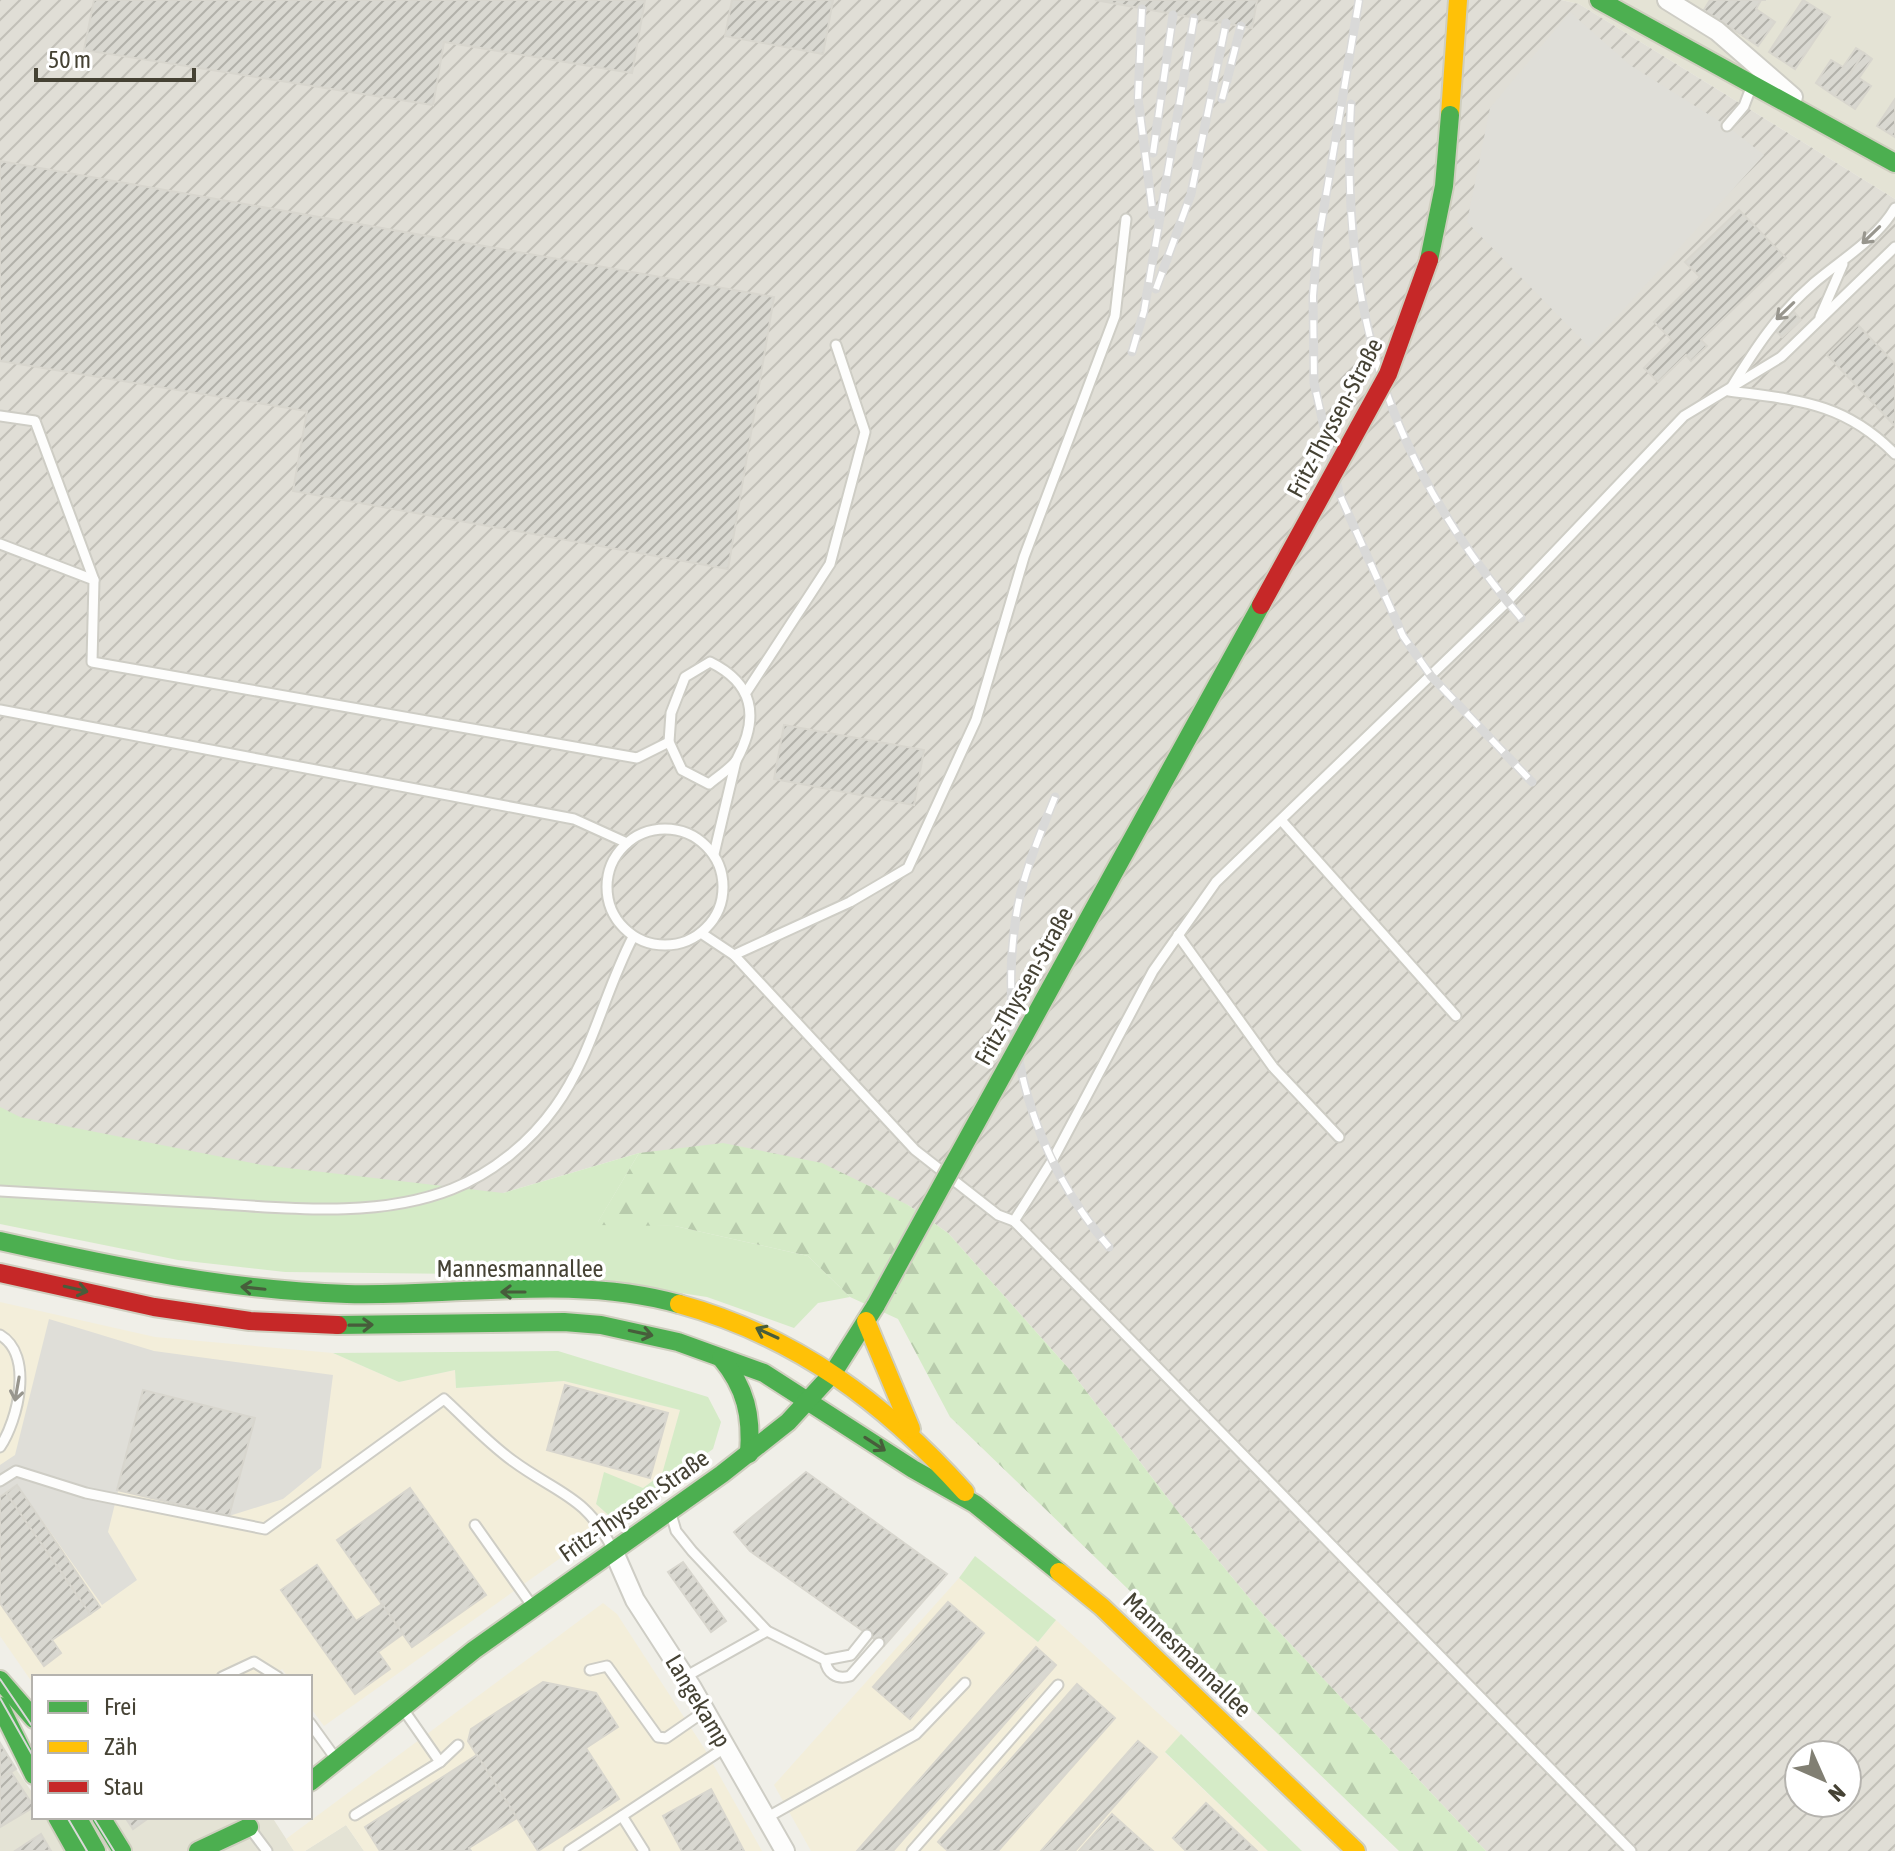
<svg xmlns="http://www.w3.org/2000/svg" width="1895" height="1851" font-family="'Asap Condensed',sans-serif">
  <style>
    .residential { fill: #e4e3d5 }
    .commercial { fill: #f3eeda }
    .industrial { fill: url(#industrial-furrows); fill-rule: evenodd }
    .green { fill: #d5ebc7 }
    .forest { fill: url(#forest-firs) }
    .parking { fill: #dfded8 }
    .building { fill: url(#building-hatch); stroke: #d8d6ce; stroke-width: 2 }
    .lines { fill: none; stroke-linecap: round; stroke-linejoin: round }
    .lane-casing { stroke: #cecdc5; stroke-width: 13 }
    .street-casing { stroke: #cecdc5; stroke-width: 22 }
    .fast-casing { stroke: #cfcebf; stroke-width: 22 }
    .slow-casing { stroke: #cfcebf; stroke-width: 22 }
    .jam-casing { stroke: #cfcebf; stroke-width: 22 }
    .lane { stroke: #fdfdfc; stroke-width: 9 }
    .street { stroke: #fdfdfc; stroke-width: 18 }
    .fast { stroke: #4caf50; stroke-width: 18 }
    .slow { stroke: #ffc107; stroke-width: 18 }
    .jam { stroke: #c62828; stroke-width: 18 }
    .tram { stroke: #d9d9d8; stroke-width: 2 }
    .rail-casing { stroke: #d9d9d8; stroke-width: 9 }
    .rail { stroke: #fff; stroke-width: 6; stroke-dasharray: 18; stroke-linecap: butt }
    .fast-bridge-casing { stroke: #cfcebf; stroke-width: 22; stroke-linecap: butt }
    .jam-bridge-casing { stroke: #cfcebf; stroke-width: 22; stroke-linecap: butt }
    .fast-bridge { stroke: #4caf50; stroke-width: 18 }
    .jam-bridge { stroke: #c62828; stroke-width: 18 }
    .oneway { stroke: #98968e }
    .oneway2 { stroke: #475d3b }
    .labels { text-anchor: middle; stroke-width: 7; stroke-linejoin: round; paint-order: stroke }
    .street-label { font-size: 24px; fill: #454234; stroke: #fff }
  </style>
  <defs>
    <pattern id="industrial-furrows" width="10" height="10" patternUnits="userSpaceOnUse" patternTransform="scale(2)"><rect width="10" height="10" fill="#e0ded6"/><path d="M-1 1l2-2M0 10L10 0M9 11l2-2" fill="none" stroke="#c2c0b8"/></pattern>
    <pattern id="forest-firs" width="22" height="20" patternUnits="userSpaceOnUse" patternTransform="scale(2)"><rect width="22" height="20" fill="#d5ebc7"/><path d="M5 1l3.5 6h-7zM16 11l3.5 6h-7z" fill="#b8cbac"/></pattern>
    <pattern id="building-hatch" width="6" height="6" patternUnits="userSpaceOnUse" patternTransform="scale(2)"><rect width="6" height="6" fill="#d9d8d1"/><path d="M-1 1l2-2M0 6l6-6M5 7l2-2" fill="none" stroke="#b2b1aa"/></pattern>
  </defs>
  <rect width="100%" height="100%" fill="#f0efe8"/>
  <g class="residential">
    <polygon points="1561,0 1895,0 1895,199 1579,4"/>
    <polygon points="0,1746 34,1795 34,1817 272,1817 294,1851 0,1851"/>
    <polygon points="346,1825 364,1851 305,1851"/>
  </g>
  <g class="commercial">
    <polygon points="0,1302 155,1337 333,1353 399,1382 455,1370 456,1388 564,1381 680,1410 663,1474 643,1488 605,1473 596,1504 614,1520 324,1726 310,1707 310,1677 288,1677 282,1669 272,1677 34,1677 34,1685 0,1636"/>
    <polygon points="959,1578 1038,1642 1056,1620 1181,1734 1165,1753 1268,1851 811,1851 774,1785"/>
    <polygon points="603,1603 617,1614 704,1748 762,1851 364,1851 346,1825 305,1851 294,1851 286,1839"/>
  </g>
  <path class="industrial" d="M0 0H1561L1579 4 1895 199V1851H1486L1265 1617 1179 1513 1070 1370 948 1233 908 1205 639 1153 503 1193 0 1209ZM1799 1755H1847V1803H1799Z"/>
  <g class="green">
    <polygon points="0,1107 20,1117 262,1165 503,1193 639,1153 598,1222 675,1226 808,1256 850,1297 818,1303 794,1328 707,1297 562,1275 285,1272 178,1260 0,1224"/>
    <polygon points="558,1351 708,1397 721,1422 713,1449 614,1520 596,1504 604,1472 643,1488 662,1474 680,1410 564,1381 456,1388 455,1370 399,1382 333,1353"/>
    <polygon points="975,1556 1056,1620 1038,1642 959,1578"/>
    <polygon points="1181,1734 1302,1851 1268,1851 1165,1752"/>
  </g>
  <polygon class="forest" points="723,1143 822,1163 908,1205 948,1233 1070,1370 1179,1513 1265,1617 1486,1851 1399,1851 950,1417 898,1319 850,1297 808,1256 675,1226 596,1225 639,1153"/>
  <g class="parking">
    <polygon points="1570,12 1630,65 1727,126 1764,155 1589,347 1467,222 1490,108"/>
    <polygon points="49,1319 154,1351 333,1375 321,1468 283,1499 229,1516 255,1418 143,1390 108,1532 137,1580 102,1605 17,1485 0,1496 0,1465 15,1455"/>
  </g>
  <g class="building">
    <polygon points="94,0 645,0 632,73 444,42 433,105 84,50"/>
    <polygon points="732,0 833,0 823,54 725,36"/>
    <polygon points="1095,0 1257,0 1252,28"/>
    <polygon points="1710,0 1766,0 1761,0 1756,9 1775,22 1758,46 1704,10"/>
    <polygon points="1803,0 1830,17 1795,69 1769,52"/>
    <polygon points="1856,48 1864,53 1835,96 1816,83 1831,60 1843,67"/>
    <polygon points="1864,53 1872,59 1859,78 1871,86 1855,109 1835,96"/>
    <polygon points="1895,99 1895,137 1877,126"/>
    <polygon points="0,161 774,297 728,569 293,491 307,411 0,361"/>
    <polygon points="1739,210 1786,258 1701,340 1707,346 1691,361 1686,355 1658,382 1644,368 1672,340 1654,322 1700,277 1685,262"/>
    <polygon points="1793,311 1801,320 1782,337 1774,329"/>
    <polygon points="1858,325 1895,364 1895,426 1827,355"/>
    <polygon points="784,725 924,750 914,805 774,779"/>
    <polygon points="565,1385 668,1413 650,1478 547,1450"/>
    <polygon points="143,1390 255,1418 229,1516 117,1490"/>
    <polygon points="806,1472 947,1574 884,1646 750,1551 734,1532"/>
    <polygon points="17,1485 100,1607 90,1614 6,1493"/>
    <polygon points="410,1488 486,1595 412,1647 337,1540"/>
    <polygon points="6,1493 90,1614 52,1640 61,1653 44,1666 0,1603 0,1497"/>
    <polygon points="683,1562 726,1621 711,1632 668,1572"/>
    <polygon points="317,1565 356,1621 382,1604 403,1634 378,1652 390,1669 355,1694 281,1590"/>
    <polygon points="948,1602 984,1633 910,1719 873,1687"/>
    <polygon points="1036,1647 1056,1665 893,1851 857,1851"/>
    <polygon points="543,1682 596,1693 618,1727 586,1748 619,1799 538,1851 468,1741 471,1729"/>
    <polygon points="1077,1684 1115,1718 998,1851 948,1851 938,1842"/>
    <polygon points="1138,1741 1157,1757 1075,1851 1041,1851"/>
    <polygon points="0,1743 16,1769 0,1779"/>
    <polygon points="477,1755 517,1818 469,1848 471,1851 380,1851 365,1827"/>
    <polygon points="11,1772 34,1807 0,1827 0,1779"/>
    <polygon points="711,1789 744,1851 682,1851 663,1816"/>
    <polygon points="1206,1803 1257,1851 1186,1851 1173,1838"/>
    <polygon points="1112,1814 1153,1851 1079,1851"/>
    <polygon points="125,1817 150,1817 133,1829"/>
    <polygon points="41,1834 51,1851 15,1851"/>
  </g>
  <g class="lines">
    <defs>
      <g id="lane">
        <polyline points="1727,126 1744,106 1752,85"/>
        <polyline points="1820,317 1843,264"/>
        <path d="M1731 388C1756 347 1777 315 1814 283 1842 259 1876 240 1895 208"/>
        <path d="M1729 391C1797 400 1844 402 1895 454"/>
        <polyline points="0,416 35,421 94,580"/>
        <polyline points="0,544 94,580 92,662 637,758 669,742"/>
        <path d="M710 662C753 683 760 716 737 759 732 768 717 777 709 784L682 770 669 742 671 713 685 677Z"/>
        <polyline points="747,691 830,564 865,432 836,345"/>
        <polyline points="0,710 574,819 627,843"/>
        <polyline points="1281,820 1456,1016"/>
        <circle cx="665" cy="887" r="58"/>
        <polyline points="714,854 736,761"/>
        <polyline points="701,933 734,955 915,1150 998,1215 1014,1221 1052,1161 1153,971 1216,882 1507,602 1684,416 1781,357 1895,247"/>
        <polyline points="1178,935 1273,1067 1339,1137"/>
        <polyline points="734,955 850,902 908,868 976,720 1024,557 1115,316 1126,219"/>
        <path d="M0 1191C69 1195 137 1199 206 1203 285 1208 377 1219 452 1189 493 1173 530 1142 555 1107 592 1056 604 992 633 937"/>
        <polyline points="1014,1221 1631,1851"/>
        <path d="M0 1335C34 1355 18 1420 0 1447"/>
        <path d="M0 1481 16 1471 86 1493 265 1529 444 1399C466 1419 488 1443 513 1461 558 1494 587 1496 613 1550"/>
        <path d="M671 1514 676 1531 692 1551 767 1631 825 1660C827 1673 836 1680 850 1676L879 1643"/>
        <polyline points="475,1525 533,1607"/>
        <polyline points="825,1660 851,1655 867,1635"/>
        <polyline points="590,1670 607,1666 658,1737 666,1738 705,1711"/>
        <polyline points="222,1677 254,1662 278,1677"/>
        <polyline points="685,1677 767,1631"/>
        <polyline points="403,1709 440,1762"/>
        <polyline points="310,1723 336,1759"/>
        <polyline points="355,1815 440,1762 458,1745"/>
        <polyline points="622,1816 644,1851"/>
        <polyline points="766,1818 916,1734 965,1683"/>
        <polyline points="249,1827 267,1851"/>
        <polyline points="569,1851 726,1747"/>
        <polyline points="912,1851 1058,1685"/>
      </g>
      <g id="street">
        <polyline points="1667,0 1717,31 1793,97"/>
        <polyline points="613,1550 635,1600 692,1688 785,1851"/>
      </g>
      <g id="fast">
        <polyline points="1599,0 1895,163"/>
        <path d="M0 1241C116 1267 228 1290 347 1294 455 1297 573 1274 679 1304"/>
        <polyline points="338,1325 564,1322 601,1325 678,1342 764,1373 913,1469 975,1504 1059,1572"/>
        <path d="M721 1358C746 1388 752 1416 749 1454"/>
        <polyline points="0,1680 34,1719"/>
        <polyline points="0,1706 34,1775"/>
        <polyline points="310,1782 474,1650 722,1474 788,1422 833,1373 876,1305"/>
        <polyline points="57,1817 76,1851"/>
        <polyline points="77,1817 96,1851"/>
        <polyline points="101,1817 122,1851"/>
        <polyline points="198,1851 249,1827"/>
      </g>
      <g id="slow">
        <polyline points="1450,115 1458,0"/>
        <path d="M679 1304C796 1336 885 1403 965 1492"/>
        <polyline points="866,1321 911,1429"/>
        <polyline points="1059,1572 1102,1607 1356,1851"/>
      </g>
      <polyline id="jam" points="0,1273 154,1307 250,1321 338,1325"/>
    </defs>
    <use href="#lane" class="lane-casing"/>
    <use href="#street" class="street-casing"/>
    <use href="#fast" class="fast-casing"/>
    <use href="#slow" class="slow-casing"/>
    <use href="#jam" class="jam-casing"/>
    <use href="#lane" class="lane"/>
    <use href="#street" class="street"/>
    <use href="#fast" class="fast"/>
    <use href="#slow" class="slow"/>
    <use href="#jam" class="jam"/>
    <g class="tram">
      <polyline points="0,1679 34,1729"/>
      <polyline points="0,1698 34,1758"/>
      <polyline points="67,1817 87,1851"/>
      <polyline points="93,1817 114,1851"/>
    </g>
    <defs>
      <g id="rail">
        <polyline points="1359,0 1317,249 1313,296 1314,383 1339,493 1403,636 1431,676 1532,782"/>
        <polyline points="1142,9 1138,98 1153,215"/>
        <polyline points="1222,99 1241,26"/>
        <path d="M1351 104C1340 308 1388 462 1521 618"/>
        <polyline points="1153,153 1173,15"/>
        <polyline points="1156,289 1191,194 1226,23"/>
        <polyline points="1132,352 1144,311 1194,18"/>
        <path d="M1055 797C1039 837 1020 880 1015 924 999 1039 1033 1159 1109 1247"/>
      </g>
    </defs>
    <use href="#rail" class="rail-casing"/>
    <use href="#rail" class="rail"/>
    <defs>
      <g id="fast-bridge">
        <polyline points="1429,260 1444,186 1450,115"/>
        <polyline points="876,1305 1261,605"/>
      </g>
      <polyline id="jam-bridge" points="1261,605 1388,374 1429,260"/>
    </defs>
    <use href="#fast-bridge" class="fast-bridge-casing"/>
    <use href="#jam-bridge" class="jam-bridge-casing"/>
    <use href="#fast-bridge" class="fast-bridge"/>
    <use href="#jam-bridge" class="jam-bridge"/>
  </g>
  <defs><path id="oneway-shaft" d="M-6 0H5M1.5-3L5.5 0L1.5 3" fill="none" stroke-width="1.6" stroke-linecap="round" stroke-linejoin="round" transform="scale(2)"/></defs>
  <g class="oneway">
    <use href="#oneway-shaft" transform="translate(1871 235) rotate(136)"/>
    <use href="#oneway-shaft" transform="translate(1785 311) rotate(136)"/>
    <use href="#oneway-shaft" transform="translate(17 1389) rotate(100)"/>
  </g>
  <g class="oneway2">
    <use href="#oneway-shaft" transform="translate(253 1288) rotate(-174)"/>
    <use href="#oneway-shaft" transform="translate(76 1289) rotate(13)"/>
    <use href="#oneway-shaft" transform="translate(513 1292) rotate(-180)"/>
    <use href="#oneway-shaft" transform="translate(361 1325) rotate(-1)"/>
    <use href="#oneway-shaft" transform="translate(641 1333) rotate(12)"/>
    <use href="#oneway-shaft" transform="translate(767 1333) rotate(-155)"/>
    <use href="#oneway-shaft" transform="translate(875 1444) rotate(33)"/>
  </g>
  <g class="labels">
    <g class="street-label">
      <text transform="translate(1335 418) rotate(-62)" y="8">Fritz-Thyssen-Straße</text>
      <text transform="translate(1024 986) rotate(-61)" y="8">Fritz-Thyssen-Straße</text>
      <text x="520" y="1277">Mannesmannallee</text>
      <text transform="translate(634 1506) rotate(-35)" y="8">Fritz-Thyssen-Straße</text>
      <text transform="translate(1187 1655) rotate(44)" y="8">Mannesmannallee</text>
      <text transform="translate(698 1701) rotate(59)" y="8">Langekamp</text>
    </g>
  </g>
  <rect x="32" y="1675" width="280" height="144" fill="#ffffff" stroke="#b5b3ae" stroke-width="2"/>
  <rect x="48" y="1701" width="40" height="12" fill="#4caf50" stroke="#b5b3ae" stroke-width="2"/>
  <text x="104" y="1715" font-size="24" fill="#454234">Frei</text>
  <rect x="48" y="1741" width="40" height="12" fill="#ffc107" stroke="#b5b3ae" stroke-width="2"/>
  <text x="104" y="1755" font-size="24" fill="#454234">Zäh</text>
  <rect x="48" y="1781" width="40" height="12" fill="#c62828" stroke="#b5b3ae" stroke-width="2"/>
  <text x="104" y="1795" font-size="24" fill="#454234">Stau</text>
  <g transform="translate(1823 1779) rotate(135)"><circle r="38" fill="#ffffff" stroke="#b5b3ae" stroke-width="2"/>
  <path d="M0-6L14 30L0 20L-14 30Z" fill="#817f73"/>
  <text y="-12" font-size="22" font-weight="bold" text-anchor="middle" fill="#454234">N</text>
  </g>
  <path d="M36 68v12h158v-12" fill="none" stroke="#454234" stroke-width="4"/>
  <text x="48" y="68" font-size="24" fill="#454234" stroke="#ffffff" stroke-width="6" paint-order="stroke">50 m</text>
</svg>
